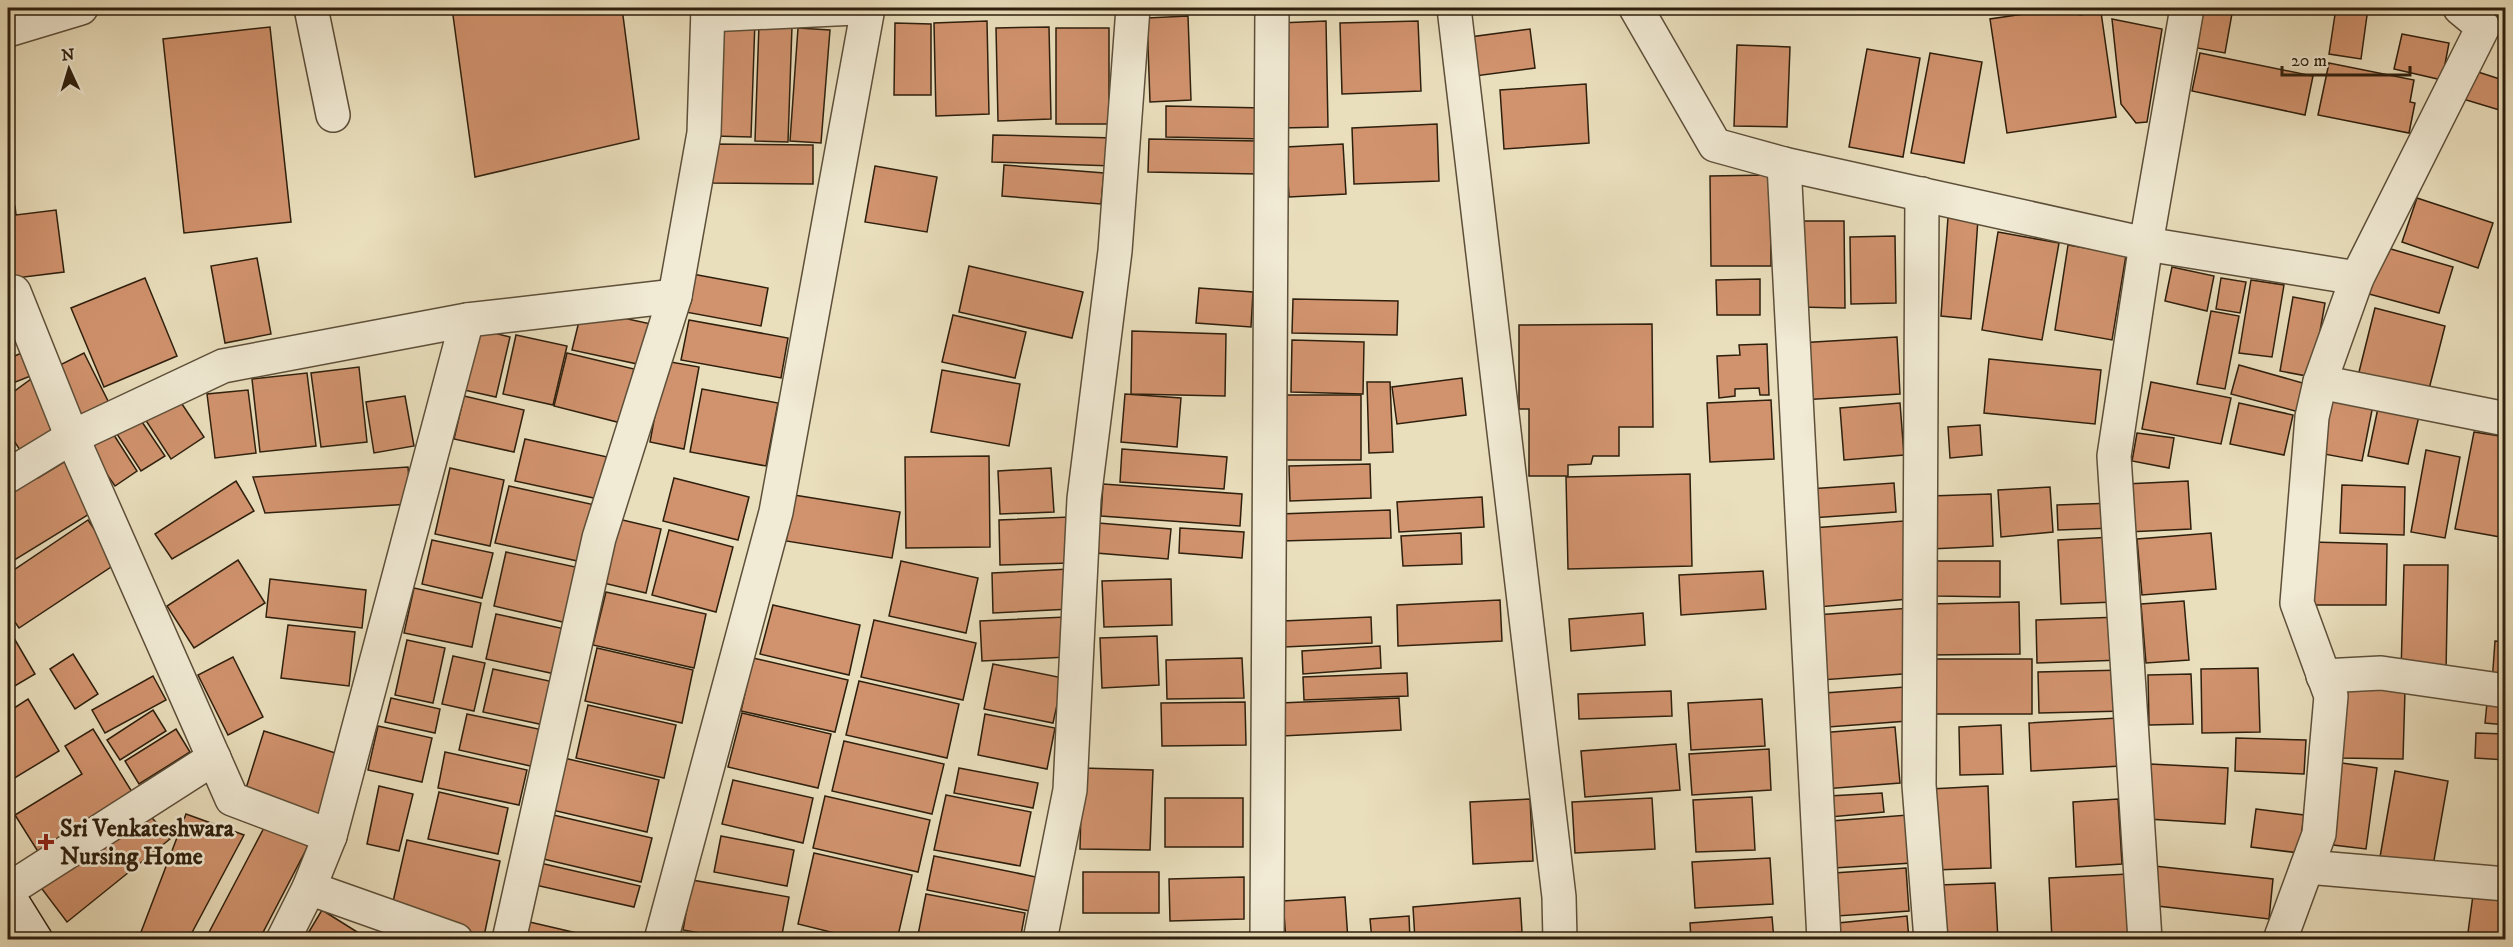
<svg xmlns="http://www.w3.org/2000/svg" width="2513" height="947" font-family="'IM FELL DW Pica',serif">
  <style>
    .building { fill: #d1936e; stroke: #2e1f0d; stroke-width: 1.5 }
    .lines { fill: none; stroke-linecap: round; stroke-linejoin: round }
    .minor-casing { stroke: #5d4f39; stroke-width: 36 }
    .secondary-casing { stroke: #2e1f0d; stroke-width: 36 }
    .minor { stroke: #f1ead4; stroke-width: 33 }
    .secondary { stroke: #f1ead4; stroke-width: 33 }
    .poi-dot { fill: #8f2418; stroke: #f1ead4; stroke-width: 2 }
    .labels { text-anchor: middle; stroke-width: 5; stroke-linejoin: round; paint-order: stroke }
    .poi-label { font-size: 24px; font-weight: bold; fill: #2e1f0d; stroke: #f1ead4; text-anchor: start }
  </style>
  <rect width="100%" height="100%" fill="#eadfbd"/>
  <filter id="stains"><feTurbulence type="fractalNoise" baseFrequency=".00333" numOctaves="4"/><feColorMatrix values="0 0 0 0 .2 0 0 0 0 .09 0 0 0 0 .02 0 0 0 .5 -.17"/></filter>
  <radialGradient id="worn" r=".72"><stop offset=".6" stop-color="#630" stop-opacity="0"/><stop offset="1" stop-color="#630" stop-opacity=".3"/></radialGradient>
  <g class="building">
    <polygon points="452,8 622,8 639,139 475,177"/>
    <polygon points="2065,8 2079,8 2080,15 2101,12 2116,117 2007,133 1990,19"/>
    <polygon points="2204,8 2233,8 2225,53 2197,48"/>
    <polygon points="2336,8 2368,8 2361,59 2329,54"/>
    <polygon points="1188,16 1191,100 1150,102 1147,18"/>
    <polygon points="717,19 755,20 751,137 714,136"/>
    <polygon points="2112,19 2162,29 2147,122 2136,123 2121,104"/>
    <polygon points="987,21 989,114 936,116 934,23"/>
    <polygon points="1326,21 1328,127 1281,128 1279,23"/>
    <polygon points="1418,21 1421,91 1342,94 1340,23"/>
    <polygon points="895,23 931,24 931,95 894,95"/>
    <polygon points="759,24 792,26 788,142 755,141"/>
    <polygon points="270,27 291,222 184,233 163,39"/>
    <polygon points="1049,27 1051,119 998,121 996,28"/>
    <polygon points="798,28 830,30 821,143 790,141"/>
    <rect x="1056" y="28" width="53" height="96"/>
    <polygon points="1530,29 1535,68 1475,76 1470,37"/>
    <polygon points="2402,34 2449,43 2442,80 2394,69"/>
    <polygon points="1737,45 1790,47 1787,127 1734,126"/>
    <polygon points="1867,49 1920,58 1903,157 1849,147"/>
    <polygon points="1930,53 1982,62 1964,163 1911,153"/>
    <polygon points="2200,53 2313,76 2305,115 2192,91"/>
    <polygon points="2329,63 2414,80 2410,102 2415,103 2409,133 2318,115"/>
    <polygon points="2472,70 2506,81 2506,112 2463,99"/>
    <polygon points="1586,84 1589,143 1504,149 1500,90"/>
    <polygon points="1166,106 1265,108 1265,139 1166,137"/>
    <polygon points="1437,124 1439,181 1354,184 1352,128"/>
    <polygon points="993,135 1115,138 1114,166 992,162"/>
    <polygon points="1149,139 1258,141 1258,174 1148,172"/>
    <polygon points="713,144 813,145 813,184 712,183"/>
    <polygon points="1343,144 1346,194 1289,197 1286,147"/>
    <polygon points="1004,165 1104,173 1101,204 1002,196"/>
    <polygon points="875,166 937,177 927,232 865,222"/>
    <polygon points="1770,175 1771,266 1711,266 1710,176"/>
    <polygon points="2417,198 2493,223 2478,268 2402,242"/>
    <polygon points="15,206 16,215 56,210 64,272 8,279 8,207"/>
    <polygon points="1948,217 1978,219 1971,319 1941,316"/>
    <polygon points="1797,221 1844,221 1845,308 1798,307"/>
    <polygon points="1998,232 2059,243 2042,340 1982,330"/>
    <polygon points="1895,236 1896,303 1851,304 1850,237"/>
    <polygon points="2068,245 2126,255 2112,340 2055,330"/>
    <polygon points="2384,247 2453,267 2439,313 2369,294"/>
    <polygon points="257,258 271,334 225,343 211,266"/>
    <polygon points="969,266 1083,292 1072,338 959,312"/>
    <polygon points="2172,267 2214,276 2207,311 2165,301"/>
    <polygon points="687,273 768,288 761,326 680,311"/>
    <polygon points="145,278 177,356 104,387 71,308"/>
    <polygon points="2221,278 2246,282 2240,313 2216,309"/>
    <polygon points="1760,279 1760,315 1717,315 1716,280"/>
    <polygon points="2251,280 2284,285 2272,357 2239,353"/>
    <polygon points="1199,288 1253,292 1251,327 1196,323"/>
    <polygon points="2293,297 2325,303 2312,377 2280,371"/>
    <polygon points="1293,299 1398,301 1397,335 1292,333"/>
    <polygon points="2375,308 2445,326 2428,393 2358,376"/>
    <polygon points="582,309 651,324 642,365 572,350"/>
    <polygon points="2211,311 2239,316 2225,389 2197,384"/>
    <polygon points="953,315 1026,332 1015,378 942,362"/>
    <polygon points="689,320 788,338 781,378 681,360"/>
    <polygon points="1652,324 1653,427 1619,427 1619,456 1593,456 1591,464 1568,465 1568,476 1529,476 1529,409 1519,409 1519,325"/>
    <polygon points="478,329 510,337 496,397 464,390"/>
    <polygon points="1132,331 1226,334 1225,396 1131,394"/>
    <polygon points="516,335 567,346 553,405 503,394"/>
    <polygon points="1897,337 1900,394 1801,400 1798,343"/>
    <polygon points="1292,340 1364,342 1363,394 1291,392"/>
    <polygon points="1767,344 1769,395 1760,395 1759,388 1735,389 1735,396 1719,398 1717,356 1740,355 1739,345"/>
    <polygon points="28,350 38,373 8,385 8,359"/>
    <polygon points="84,353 109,403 74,419 50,370"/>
    <polygon points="567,353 634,369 621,423 554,406"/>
    <polygon points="1989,359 2101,370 2095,424 1984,413"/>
    <polygon points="665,361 699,367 684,449 650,442"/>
    <polygon points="2239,365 2306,384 2299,412 2231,394"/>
    <polygon points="359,367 367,442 321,447 311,373"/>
    <polygon points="942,370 1020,384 1009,446 931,432"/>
    <polygon points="307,373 316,446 260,452 252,379"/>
    <polygon points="1462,378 1466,415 1397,424 1392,387"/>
    <polygon points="31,379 62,424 22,453 8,432 8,396"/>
    <polygon points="1367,382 1390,382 1393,452 1369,453"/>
    <polygon points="2151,382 2231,398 2221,444 2142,429"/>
    <polygon points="702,389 778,403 766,466 690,452"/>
    <polygon points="248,390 256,453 215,458 207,394"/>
    <polygon points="1125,394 1181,398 1177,447 1121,442"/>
    <polygon points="176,395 204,437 171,459 143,416"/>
    <rect x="1285" y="395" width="76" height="65"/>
    <polygon points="405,396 414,446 374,453 366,402"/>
    <polygon points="464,396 524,410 514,452 454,439"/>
    <polygon points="2325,396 2373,405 2362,461 2313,452"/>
    <polygon points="1771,400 1774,459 1710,462 1707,403"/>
    <polygon points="1900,403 1904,455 1844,460 1840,408"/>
    <polygon points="2239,403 2293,415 2284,455 2230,444"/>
    <polygon points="2378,408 2419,416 2408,464 2368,456"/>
    <polygon points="138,416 165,456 141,471 115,431"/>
    <polygon points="1980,425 1982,455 1950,458 1948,427"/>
    <polygon points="112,432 137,471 115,486 88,447"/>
    <polygon points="2474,432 2506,437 2506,538 2455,529"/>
    <polygon points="2137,433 2174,438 2169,468 2132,461"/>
    <polygon points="525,439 612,458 603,500 515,481"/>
    <polygon points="1122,449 1227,457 1224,489 1120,482"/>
    <polygon points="2426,450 2460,457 2445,538 2411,532"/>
    <polygon points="989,456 990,547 906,548 905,457"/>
    <polygon points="69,459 99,508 8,564 8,492 36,475 38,478"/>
    <polygon points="1370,464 1371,498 1290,501 1289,466"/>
    <polygon points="408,467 411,504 265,513 253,477"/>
    <polygon points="450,468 504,480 490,546 435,534"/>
    <polygon points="1051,468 1054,512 1000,514 998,471"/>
    <polygon points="1690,474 1692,566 1568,569 1566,477"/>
    <polygon points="674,478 749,497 738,540 663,521"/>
    <polygon points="236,481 254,511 172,559 155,534"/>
    <polygon points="2188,481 2191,529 2127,532 2125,484"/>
    <polygon points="1894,483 1896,512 1811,518 1809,489"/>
    <polygon points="1103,484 1242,494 1240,526 1101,516"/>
    <polygon points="2342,485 2405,487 2404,535 2340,533"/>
    <polygon points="509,486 595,505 582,562 495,543"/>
    <polygon points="2050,487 2053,532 2001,537 1998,490"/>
    <polygon points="1991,494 1993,546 1931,549 1930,496"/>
    <polygon points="794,495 900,512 892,558 786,541"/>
    <polygon points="1482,497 1484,527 1399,532 1397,502"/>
    <polygon points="2114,503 2115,528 2058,530 2057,505"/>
    <polygon points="1390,510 1391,538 1281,541 1279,514"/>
    <polygon points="1070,517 1071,563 1000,565 999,520"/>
    <polygon points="614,518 661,529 646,593 599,582"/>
    <polygon points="88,520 117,563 19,628 8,612 8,574"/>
    <polygon points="1904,521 1909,599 1818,607 1812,528"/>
    <polygon points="1098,523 1171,529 1168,559 1096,553"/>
    <polygon points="1180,528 1244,532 1242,558 1179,553"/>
    <polygon points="669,530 733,547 716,612 652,595"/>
    <polygon points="1461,533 1462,564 1403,566 1401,536"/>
    <polygon points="2211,533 2216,589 2142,595 2137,539"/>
    <polygon points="2112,537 2115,602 2061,604 2058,540"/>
    <polygon points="432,540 493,553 482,598 422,584"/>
    <polygon points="2311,542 2387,544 2386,605 2310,605"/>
    <polygon points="506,552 580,568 567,623 494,606"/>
    <polygon points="238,560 265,603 194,648 167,606"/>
    <polygon points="901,561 978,578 966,633 889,616"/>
    <polygon points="1937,561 2000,561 2000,597 1937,596"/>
    <polygon points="2404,565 2448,565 2446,673 2401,672"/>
    <polygon points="1069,569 1071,609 993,613 992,573"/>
    <polygon points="1763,571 1766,609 1681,615 1679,575"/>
    <polygon points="270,579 366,590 362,628 266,617"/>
    <polygon points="1171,579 1172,625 1104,627 1102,581"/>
    <polygon points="414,588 481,603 472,647 404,633"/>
    <polygon points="606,592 706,614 694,668 593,645"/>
    <polygon points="1500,600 1502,641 1398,646 1397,605"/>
    <polygon points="2184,601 2189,660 2146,663 2141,604"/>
    <polygon points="2019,602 2020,654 1929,655 1929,604"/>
    <polygon points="773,605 860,625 849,675 760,654"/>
    <polygon points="1911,608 1916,673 1821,680 1816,615"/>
    <polygon points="1643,613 1645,645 1571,651 1569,619"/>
    <polygon points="496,614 565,629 555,674 486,659"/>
    <polygon points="1066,617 1068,657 982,661 980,621"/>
    <polygon points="1371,617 1372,643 1284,647 1283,621"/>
    <polygon points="2120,617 2122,660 2037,663 2036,620"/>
    <polygon points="874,620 976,643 963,700 861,677"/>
    <polygon points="288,625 355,632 349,686 281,678"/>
    <polygon points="11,633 35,674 8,690 8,635"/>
    <polygon points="1157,636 1159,685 1102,688 1100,638"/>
    <polygon points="407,640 445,648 433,703 395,695"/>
    <polygon points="2495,641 2506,642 2506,684 2492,683"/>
    <polygon points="1380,646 1381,668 1303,674 1302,651"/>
    <polygon points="597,648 693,670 682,723 585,701"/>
    <polygon points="73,654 98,694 75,709 50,669"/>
    <polygon points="453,656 485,663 474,711 442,704"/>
    <polygon points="233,657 263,717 228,735 198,675"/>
    <polygon points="753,658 848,680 835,732 741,711"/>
    <polygon points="1242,658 1244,698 1167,699 1166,660"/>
    <polygon points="1928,659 2032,659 2032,714 1927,714"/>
    <polygon points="993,664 1063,678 1053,723 984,709"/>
    <polygon points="2258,668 2260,732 2202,733 2201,669"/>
    <polygon points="493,669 554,682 544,725 483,712"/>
    <polygon points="2125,670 2126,711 2039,713 2038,672"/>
    <polygon points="1407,673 1408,696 1304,700 1303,677"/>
    <polygon points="2191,674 2193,724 2149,725 2148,675"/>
    <polygon points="153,676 166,700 105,733 92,710"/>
    <polygon points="859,681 959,704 947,758 846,735"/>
    <polygon points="1905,687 1908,721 1828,727 1825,693"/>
    <polygon points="2341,689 2405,690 2403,759 2339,758"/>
    <polygon points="1671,691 1672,716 1579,719 1578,694"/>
    <polygon points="2488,693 2506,695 2506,725 2485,723"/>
    <polygon points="391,698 440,709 435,733 385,722"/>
    <polygon points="1399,698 1401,730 1282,736 1280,703"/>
    <polygon points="28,699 59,751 8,782 8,712"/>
    <polygon points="1762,699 1765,746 1691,750 1688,703"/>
    <polygon points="1245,702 1246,745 1162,746 1161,703"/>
    <polygon points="588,705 676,725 664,778 576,758"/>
    <polygon points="153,710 166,731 120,760 107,740"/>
    <polygon points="742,713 831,734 818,788 728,767"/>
    <polygon points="467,714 543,730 535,767 459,750"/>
    <polygon points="985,714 1055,728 1047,769 978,755"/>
    <polygon points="2118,718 2121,766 2031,771 2029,723"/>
    <polygon points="2001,725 2003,774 1960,775 1959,727"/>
    <polygon points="378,726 432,738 422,782 368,770"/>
    <polygon points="1895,727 1900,783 1824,789 1819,733"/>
    <polygon points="93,729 137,800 42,858 15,815 82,774 65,746"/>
    <polygon points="176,729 190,752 139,784 125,761"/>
    <polygon points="264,731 342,755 321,821 243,798"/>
    <polygon points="2476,733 2506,734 2506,760 2475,758"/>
    <polygon points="2236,738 2306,740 2304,774 2235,771"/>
    <polygon points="844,741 944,764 932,814 832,791"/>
    <polygon points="1676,744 1680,790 1585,797 1581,751"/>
    <polygon points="1769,749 1771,790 1692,795 1689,754"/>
    <polygon points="445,752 527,770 519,805 438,788"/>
    <polygon points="564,758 659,780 647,832 552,810"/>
    <polygon points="2335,762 2377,768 2366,849 2325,844"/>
    <polygon points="2150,764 2228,768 2225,824 2148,819"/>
    <polygon points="959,768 1038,783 1033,808 954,793"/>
    <polygon points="1082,768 1153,770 1150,850 1080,849"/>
    <polygon points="2395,771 2448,781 2433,866 2380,857"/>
    <polygon points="733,780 813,798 803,843 722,824"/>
    <polygon points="379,786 413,794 399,851 367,844"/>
    <polygon points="1988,786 1991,868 1934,870 1930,789"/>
    <polygon points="439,792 508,808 498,854 428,839"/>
    <polygon points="1882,793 1884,812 1830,817 1829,796"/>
    <polygon points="946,795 1031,812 1020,866 934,850"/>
    <polygon points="825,796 930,820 918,872 813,848"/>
    <polygon points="1752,797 1755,850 1696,852 1693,800"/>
    <rect x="1165" y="798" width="78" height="49"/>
    <polygon points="1652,798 1655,849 1575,853 1572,802"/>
    <polygon points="1530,799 1533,861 1473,864 1470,802"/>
    <polygon points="2118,799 2122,864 2076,867 2073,802"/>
    <polygon points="2256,809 2304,815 2299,853 2251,847"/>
    <polygon points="148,813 170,839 67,922 39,885"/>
    <polygon points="186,814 244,835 188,940 138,940"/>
    <polygon points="549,814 652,838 641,882 539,858"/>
    <polygon points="1908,815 1912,863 1834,868 1831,821"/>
    <polygon points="266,824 308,846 259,940 209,940 206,938"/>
    <polygon points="721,836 794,850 787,886 714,872"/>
    <polygon points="407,840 500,861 484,936 390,915"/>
    <polygon points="814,853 912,875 897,940 863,940 798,924"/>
    <polygon points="934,856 1036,877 1030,911 927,890"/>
    <polygon points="1770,858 1773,904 1695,908 1692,862"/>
    <polygon points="540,863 640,886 634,907 535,885"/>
    <polygon points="2154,866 2273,879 2269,919 2149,905"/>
    <polygon points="1906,868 1909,911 1837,916 1834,873"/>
    <rect x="1083" y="872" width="76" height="41"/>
    <polygon points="2128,874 2131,936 2052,940 2049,878"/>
    <polygon points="1244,877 1244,919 1170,921 1169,879"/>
    <polygon points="692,880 789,897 781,940 739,940 683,930"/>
    <polygon points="1995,883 1998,940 1941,940 1939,885"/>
    <polygon points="926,894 1025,913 1020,940 917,940"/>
    <polygon points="2473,895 2506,900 2506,940 2467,940"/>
    <polygon points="1345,897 1348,940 1286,940 1283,901"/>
    <polygon points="1520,898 1522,932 1415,940 1413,907"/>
    <polygon points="322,910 370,940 304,940"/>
    <polygon points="1409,916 1410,940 1372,940 1370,919"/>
    <polygon points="1907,916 1909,940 1840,940 1838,923"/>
    <polygon points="1772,917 1774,940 1691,940 1690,923"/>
    <polygon points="521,920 607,940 516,940"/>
  </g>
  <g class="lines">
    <defs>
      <g id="minor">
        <polyline points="311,8 333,115"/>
        <polyline points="1454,8 1559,897 1560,940"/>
        <polyline points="1636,8 1715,145 1784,164 2146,244 2357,278"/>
        <polyline points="708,15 856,8"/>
        <polyline points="8,30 81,8"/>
        <polyline points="1784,164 1824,940"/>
        <polyline points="1922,194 1919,785 1931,940"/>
        <polyline points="14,292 72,437 232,799 330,836"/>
        <polyline points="2320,382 2506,419"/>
        <polyline points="8,476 72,437 223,366 467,320 675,296"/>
        <polyline points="2323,676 2381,673 2506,691"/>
        <polyline points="2307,867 2506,884"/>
        <polyline points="309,888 456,940"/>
        <polyline points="8,890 214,758"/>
        <polyline points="283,940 309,888 330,836 467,320"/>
        <polyline points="509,940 599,538 675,296 704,133 708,8"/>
        <polyline points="661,940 776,512 868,8"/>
        <polyline points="1040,940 1070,790 1084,499 1115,251 1133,8"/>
        <polyline points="1267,940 1272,8"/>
        <polyline points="2145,940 2114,456 2146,244 2187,8"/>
        <polyline points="2280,940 2319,834 2331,696 2297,603 2312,417 2320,382 2357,278 2483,27 2460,8"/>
      </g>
      <polyline id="secondary" points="8,895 36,940"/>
    </defs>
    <use href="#minor" class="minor-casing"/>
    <use href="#secondary" class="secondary-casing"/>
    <use href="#minor" class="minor"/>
    <use href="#secondary" class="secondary"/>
  </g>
  <path class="poi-dot" d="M43 833h6v6h6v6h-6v6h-6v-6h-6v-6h6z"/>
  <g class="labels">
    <g class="poi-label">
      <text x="60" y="836">Sri Venkateshwara<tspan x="60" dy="28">Nursing Home</tspan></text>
    </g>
  </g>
  <rect width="2513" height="947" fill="none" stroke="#eadfbd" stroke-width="30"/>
  <rect x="9" y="9" width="2495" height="929" fill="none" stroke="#2e1f0d" stroke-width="3"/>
  <rect x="15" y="15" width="2483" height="917" fill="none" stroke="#2e1f0d" stroke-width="1.5"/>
  <g transform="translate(69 69) rotate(356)" stroke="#f1ead4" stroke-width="4.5" paint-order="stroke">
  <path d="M0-4.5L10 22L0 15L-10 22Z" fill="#2e1f0d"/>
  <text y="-9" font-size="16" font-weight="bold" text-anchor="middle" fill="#2e1f0d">N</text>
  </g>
  <path d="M2282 66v9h128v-9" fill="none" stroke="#2e1f0d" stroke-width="3"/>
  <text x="2291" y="66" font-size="18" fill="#2e1f0d" stroke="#f1ead4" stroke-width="4.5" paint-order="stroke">20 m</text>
  <rect width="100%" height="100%" filter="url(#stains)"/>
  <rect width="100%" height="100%" fill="url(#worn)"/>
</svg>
